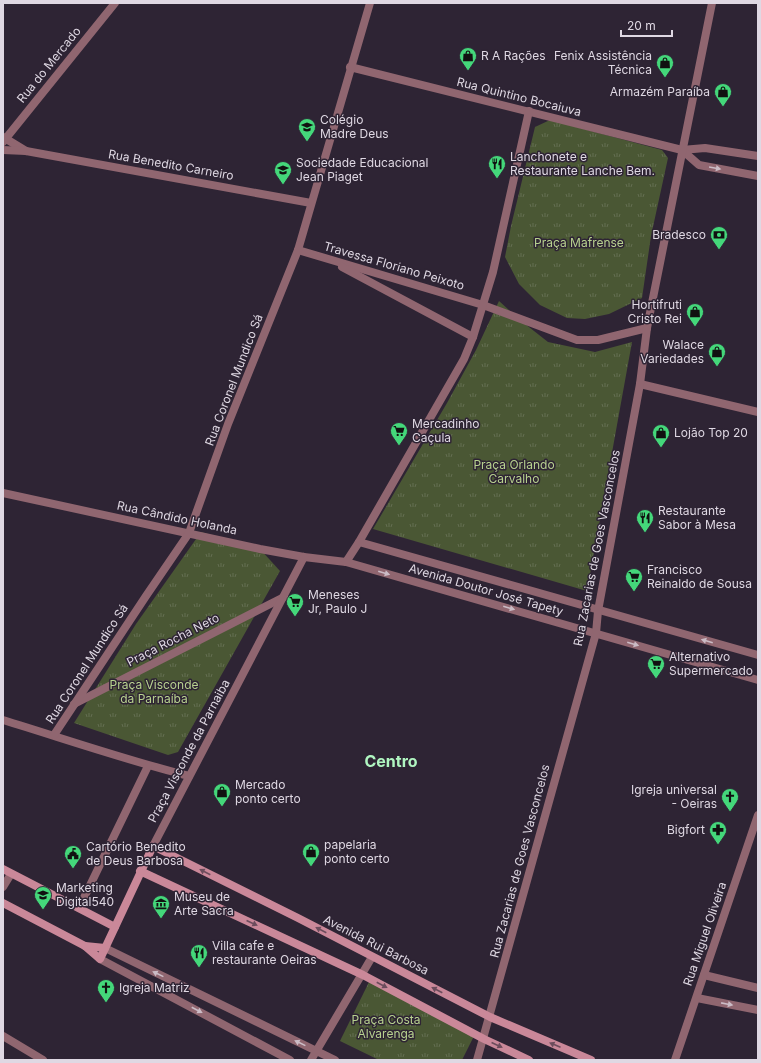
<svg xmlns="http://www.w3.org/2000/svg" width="761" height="1063" font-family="Inter,sans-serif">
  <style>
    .grass { fill: url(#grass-tufts) }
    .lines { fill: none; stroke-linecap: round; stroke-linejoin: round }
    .minor { stroke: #906670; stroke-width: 8 }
    .tertiary { stroke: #906670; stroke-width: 8 }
    .secondary { stroke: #ca8899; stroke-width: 8 }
    .oneway { fill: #cbbcc6 }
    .oneway2 { fill: #6c4c5c }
    .labels { text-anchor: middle; stroke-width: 3; stroke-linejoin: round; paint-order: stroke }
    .poi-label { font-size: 12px; fill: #dfd8e3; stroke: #2e2434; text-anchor: start }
    .street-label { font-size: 12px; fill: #dfd8e3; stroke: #2e2434 }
    .park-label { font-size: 12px; fill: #b8d28f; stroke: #2e2434 }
    .district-label { font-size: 16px; font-weight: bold; fill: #b0f6c1; stroke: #2e2434 }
  </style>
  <defs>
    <pattern id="grass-tufts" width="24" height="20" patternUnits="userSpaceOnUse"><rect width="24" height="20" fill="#4a5734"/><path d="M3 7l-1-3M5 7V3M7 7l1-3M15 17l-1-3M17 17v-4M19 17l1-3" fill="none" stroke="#646e51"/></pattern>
  </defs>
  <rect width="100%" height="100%" fill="#2e2434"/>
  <g class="grass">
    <polygon points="550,120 662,150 668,158 651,236 642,298 609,314 585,319 567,318 540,305 519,284 505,257 511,226 535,127"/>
    <polygon points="499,301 520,320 548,342 595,352 632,342 587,591 373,529 447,403 476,350"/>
    <polygon points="201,532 260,549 280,571 178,752 168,755 74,723 136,624"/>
    <polygon points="369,982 475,1034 462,1060 379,1060 340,1041"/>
  </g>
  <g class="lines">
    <g class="minor">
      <polyline points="350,67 682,150 705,148 758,156"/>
      <polyline points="3,137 26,151"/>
      <polyline points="3,142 115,3"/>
      <polyline points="3,150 26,151 311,203"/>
      <polyline points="682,150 699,165 758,176"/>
      <polyline points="298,250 483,305 577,340 598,340 647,328"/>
      <polyline points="342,267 473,337"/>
      <polyline points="640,384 758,412"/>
      <polyline points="3,493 260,549 304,557 346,562"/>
      <polyline points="359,542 464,359 473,337 493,272 529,111"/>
      <polyline points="74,704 284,597"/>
      <path d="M3 720C65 739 126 760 189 776"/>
      <polyline points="54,735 146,596 189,533 228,424 298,250 370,3"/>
      <polyline points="153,846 304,557"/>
      <polyline points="3,887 11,874"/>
      <polyline points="79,908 148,766"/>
      <polyline points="105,948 335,1060"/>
      <polyline points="100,959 290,1060"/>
      <polyline points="704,975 758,988"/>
      <polyline points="697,998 758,1010"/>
      <polyline points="3,1036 43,1060"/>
      <polyline points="311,1060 372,957"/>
      <polyline points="675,1060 758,815"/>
    </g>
    <g class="tertiary">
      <polyline points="758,655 359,542 346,562 758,680"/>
      <polyline points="477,1060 596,633 598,611 640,384 647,328 712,3"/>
    </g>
    <g class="secondary">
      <polyline points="3,869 115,927"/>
      <polyline points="140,871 363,975 484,1039 529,1060"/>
      <polyline points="3,903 85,946 100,959 153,846 298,918 490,1017 591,1060"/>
      <polyline points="85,946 105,948"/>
    </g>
  </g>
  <defs><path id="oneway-solid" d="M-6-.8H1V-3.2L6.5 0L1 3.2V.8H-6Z"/></defs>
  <g class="oneway">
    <use href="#oneway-solid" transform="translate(715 168) rotate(10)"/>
    <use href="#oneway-solid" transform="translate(384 573) rotate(16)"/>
    <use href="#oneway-solid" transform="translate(509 608) rotate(16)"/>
    <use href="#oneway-solid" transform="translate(707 641) rotate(-164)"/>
    <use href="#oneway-solid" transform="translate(633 644) rotate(16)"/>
    <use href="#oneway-solid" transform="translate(158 974) rotate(-154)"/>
    <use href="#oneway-solid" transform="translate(727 1004) rotate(11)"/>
    <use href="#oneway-solid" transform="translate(197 1010) rotate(28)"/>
    <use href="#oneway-solid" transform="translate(300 1043) rotate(-154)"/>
  </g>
  <g class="oneway2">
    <use href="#oneway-solid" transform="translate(205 872) rotate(-153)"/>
    <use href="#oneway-solid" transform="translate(252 923) rotate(25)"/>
    <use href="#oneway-solid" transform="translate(321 930) rotate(-153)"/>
    <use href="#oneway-solid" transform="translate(382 985) rotate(28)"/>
    <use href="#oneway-solid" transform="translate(437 990) rotate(-153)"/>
    <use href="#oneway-solid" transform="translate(497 1045) rotate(25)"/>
    <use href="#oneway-solid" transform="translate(555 1045) rotate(-157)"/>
  </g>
  <defs>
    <symbol id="shop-pin" viewBox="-11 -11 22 30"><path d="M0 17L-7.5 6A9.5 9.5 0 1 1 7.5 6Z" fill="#44d77a" stroke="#2e2434"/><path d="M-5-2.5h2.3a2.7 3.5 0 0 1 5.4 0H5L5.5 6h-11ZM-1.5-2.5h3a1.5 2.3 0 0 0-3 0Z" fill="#111"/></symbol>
    <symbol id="school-pin" viewBox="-11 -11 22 30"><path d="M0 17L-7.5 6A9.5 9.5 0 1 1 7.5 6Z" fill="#44d77a" stroke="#2e2434"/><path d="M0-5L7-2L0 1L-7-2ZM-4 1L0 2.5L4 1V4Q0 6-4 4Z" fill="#111"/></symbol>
    <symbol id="restaurant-pin" viewBox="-11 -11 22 30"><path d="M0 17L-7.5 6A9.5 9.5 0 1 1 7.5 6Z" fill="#44d77a" stroke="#2e2434"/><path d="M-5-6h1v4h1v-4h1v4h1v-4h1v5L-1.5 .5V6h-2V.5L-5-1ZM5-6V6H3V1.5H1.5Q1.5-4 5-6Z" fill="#111"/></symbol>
    <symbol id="bank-pin" viewBox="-11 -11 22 30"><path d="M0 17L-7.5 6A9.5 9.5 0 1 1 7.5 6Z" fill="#44d77a" stroke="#2e2434"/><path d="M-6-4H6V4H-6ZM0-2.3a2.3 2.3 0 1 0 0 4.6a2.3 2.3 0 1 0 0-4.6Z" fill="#111"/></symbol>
    <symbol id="supermarket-pin" viewBox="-11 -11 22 30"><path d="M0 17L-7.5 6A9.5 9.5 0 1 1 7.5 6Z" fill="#44d77a" stroke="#2e2434"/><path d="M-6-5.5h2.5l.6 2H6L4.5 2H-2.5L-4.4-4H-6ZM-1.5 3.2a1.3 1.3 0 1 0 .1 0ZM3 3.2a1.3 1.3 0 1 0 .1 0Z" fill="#111"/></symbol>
    <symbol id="church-pin" viewBox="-11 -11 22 30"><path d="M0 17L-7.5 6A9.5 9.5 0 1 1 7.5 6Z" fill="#44d77a" stroke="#2e2434"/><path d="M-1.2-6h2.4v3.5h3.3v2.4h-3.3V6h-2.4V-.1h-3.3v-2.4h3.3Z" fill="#111"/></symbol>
    <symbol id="pharmacy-pin" viewBox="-11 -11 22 30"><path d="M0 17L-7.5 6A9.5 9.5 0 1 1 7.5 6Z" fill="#44d77a" stroke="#2e2434"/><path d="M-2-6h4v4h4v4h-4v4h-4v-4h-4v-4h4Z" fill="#111"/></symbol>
    <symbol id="civic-pin" viewBox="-11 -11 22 30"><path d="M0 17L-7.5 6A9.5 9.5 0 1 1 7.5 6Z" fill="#44d77a" stroke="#2e2434"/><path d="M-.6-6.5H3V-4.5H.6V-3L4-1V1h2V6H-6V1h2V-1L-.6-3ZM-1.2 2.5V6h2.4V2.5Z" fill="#111"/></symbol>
    <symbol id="university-pin" viewBox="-11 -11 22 30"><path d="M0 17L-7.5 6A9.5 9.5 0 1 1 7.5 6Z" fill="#44d77a" stroke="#2e2434"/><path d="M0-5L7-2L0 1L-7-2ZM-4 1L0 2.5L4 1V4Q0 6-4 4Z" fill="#111"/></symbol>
    <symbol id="museum-pin" viewBox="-11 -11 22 30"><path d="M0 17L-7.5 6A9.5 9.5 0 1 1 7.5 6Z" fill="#44d77a" stroke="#2e2434"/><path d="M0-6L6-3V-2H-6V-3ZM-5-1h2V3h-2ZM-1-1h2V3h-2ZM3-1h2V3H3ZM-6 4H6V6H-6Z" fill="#111"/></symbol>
  </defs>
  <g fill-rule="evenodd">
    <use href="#shop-pin" x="458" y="46" width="20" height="27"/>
    <use href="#shop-pin" x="655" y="53" width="20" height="27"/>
    <use href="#shop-pin" x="713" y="82" width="20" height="27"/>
    <use href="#school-pin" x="297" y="117" width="20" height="27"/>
    <use href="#restaurant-pin" x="487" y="154" width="20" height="27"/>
    <use href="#school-pin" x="273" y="160" width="20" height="27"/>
    <use href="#bank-pin" x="709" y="225" width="20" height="27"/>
    <use href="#shop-pin" x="685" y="302" width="20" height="27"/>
    <use href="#shop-pin" x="707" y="342" width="20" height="27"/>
    <use href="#supermarket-pin" x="389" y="421" width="20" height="27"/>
    <use href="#shop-pin" x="651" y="423" width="20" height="27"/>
    <use href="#restaurant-pin" x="635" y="508" width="20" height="27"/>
    <use href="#supermarket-pin" x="624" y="567" width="20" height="27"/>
    <use href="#supermarket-pin" x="285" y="592" width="20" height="27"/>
    <use href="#supermarket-pin" x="646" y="654" width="20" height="27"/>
    <use href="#shop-pin" x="212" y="782" width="20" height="27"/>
    <use href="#church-pin" x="720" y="787" width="20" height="27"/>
    <use href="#pharmacy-pin" x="708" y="820" width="20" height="27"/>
    <use href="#shop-pin" x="301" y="842" width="20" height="27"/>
    <use href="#civic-pin" x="63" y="844" width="20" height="27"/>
    <use href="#university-pin" x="33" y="885" width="20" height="27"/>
    <use href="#museum-pin" x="151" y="894" width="20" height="27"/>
    <use href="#restaurant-pin" x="189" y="943" width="20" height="27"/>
    <use href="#church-pin" x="96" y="978" width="20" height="27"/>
  </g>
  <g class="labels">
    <g class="poi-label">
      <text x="481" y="60">R A Rações</text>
      <text x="652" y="60" text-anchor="end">Fenix Assistência<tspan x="652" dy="14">Técnica</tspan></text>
      <text x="710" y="96" text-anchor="end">Armazém Paraíba</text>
      <text x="320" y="124">Colégio<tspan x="320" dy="14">Madre Deus</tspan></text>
      <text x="510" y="161">Lanchonete e<tspan x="510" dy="14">Restaurante Lanche Bem.</tspan></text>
      <text x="296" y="167">Sociedade Educacional<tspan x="296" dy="14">Jean Piaget</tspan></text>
      <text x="706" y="239" text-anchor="end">Bradesco</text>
      <text x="682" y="309" text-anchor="end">Hortifruti<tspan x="682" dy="14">Cristo Rei</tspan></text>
      <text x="704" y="349" text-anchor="end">Walace<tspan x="704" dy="14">Variedades</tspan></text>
      <text x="412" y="428">Mercadinho<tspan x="412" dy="14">Caçula</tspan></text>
      <text x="674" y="437">Lojão Top 20</text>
      <text x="658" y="515">Restaurante<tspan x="658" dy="14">Sabor à Mesa</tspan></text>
      <text x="647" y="574">Francisco<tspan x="647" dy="14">Reinaldo de Sousa</tspan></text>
      <text x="308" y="599">Meneses<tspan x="308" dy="14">Jr, Paulo J</tspan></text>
      <text x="669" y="661">Alternativo<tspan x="669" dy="14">Supermercado</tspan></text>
      <text x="235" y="789">Mercado<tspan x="235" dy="14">ponto certo</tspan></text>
      <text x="717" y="794" text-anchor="end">Igreja universal<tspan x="717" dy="14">- Oeiras</tspan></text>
      <text x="705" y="834" text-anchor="end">Bigfort</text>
      <text x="324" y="849">papelaria<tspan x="324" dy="14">ponto certo</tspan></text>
      <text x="86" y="851">Cartório Benedito<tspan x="86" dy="14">de Deus Barbosa</tspan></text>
      <text x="56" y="892">Marketing<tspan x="56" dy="14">Digital540</tspan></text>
      <text x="174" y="901">Museu de<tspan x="174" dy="14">Arte Sacra</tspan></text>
      <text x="212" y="950">Villa cafe e<tspan x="212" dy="14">restaurante Oeiras</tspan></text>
      <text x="119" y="992">Igreja Matriz</text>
    </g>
    <g class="street-label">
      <text transform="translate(49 65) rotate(-51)" y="4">Rua do Mercado</text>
      <text transform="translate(519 97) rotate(14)" y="4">Rua Quintino Bocaiuva</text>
      <text transform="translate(171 165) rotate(10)" y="4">Rua Benedito Carneiro</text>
      <text transform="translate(394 266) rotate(16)" y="4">Travessa Floriano Peixoto</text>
      <text transform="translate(234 380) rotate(-69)" y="4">Rua Coronel Mundico Sá</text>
      <text transform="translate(177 518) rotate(12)" y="4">Rua Cândido Holanda</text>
      <text transform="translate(597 548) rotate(-79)" y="4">Rua Zacarias de Goes Vasconcelos</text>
      <text transform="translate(486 590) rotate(16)" y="4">Avenida Doutor José Tapety</text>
      <text transform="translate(173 640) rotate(-27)" y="4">Praça Rocha Neto</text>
      <text transform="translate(87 664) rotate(-57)" y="4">Rua Coronel Mundico Sá</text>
      <text transform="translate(189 751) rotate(-62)" y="4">Praça Visconde da Parnaiba</text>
      <text transform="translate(520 861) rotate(-75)" y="4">Rua Zacarias de Goes Vasconcelos</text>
      <text transform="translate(705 934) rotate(-71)" y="4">Rua Miguel Oliveira</text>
      <text transform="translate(376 945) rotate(27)" y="4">Avenida Rui Barbosa</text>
    </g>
    <g class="park-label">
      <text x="579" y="247">Praça Mafrense</text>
      <text x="514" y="469">Praça Orlando<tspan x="514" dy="14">Carvalho</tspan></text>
      <text x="154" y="689">Praça Visconde<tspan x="154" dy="14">da Parnaíba</tspan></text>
      <text x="386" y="1024">Praça Costa<tspan x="386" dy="14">Alvarenga</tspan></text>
    </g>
    <g class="district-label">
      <text x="391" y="767">Centro</text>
    </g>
  </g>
  <rect width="761" height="1063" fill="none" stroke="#dfd8e3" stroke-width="8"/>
  <path d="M621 30v6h51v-6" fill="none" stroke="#dfd8e3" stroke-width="2"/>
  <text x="627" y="30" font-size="12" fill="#dfd8e3" stroke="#2e2434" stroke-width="3" paint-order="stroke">20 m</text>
</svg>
